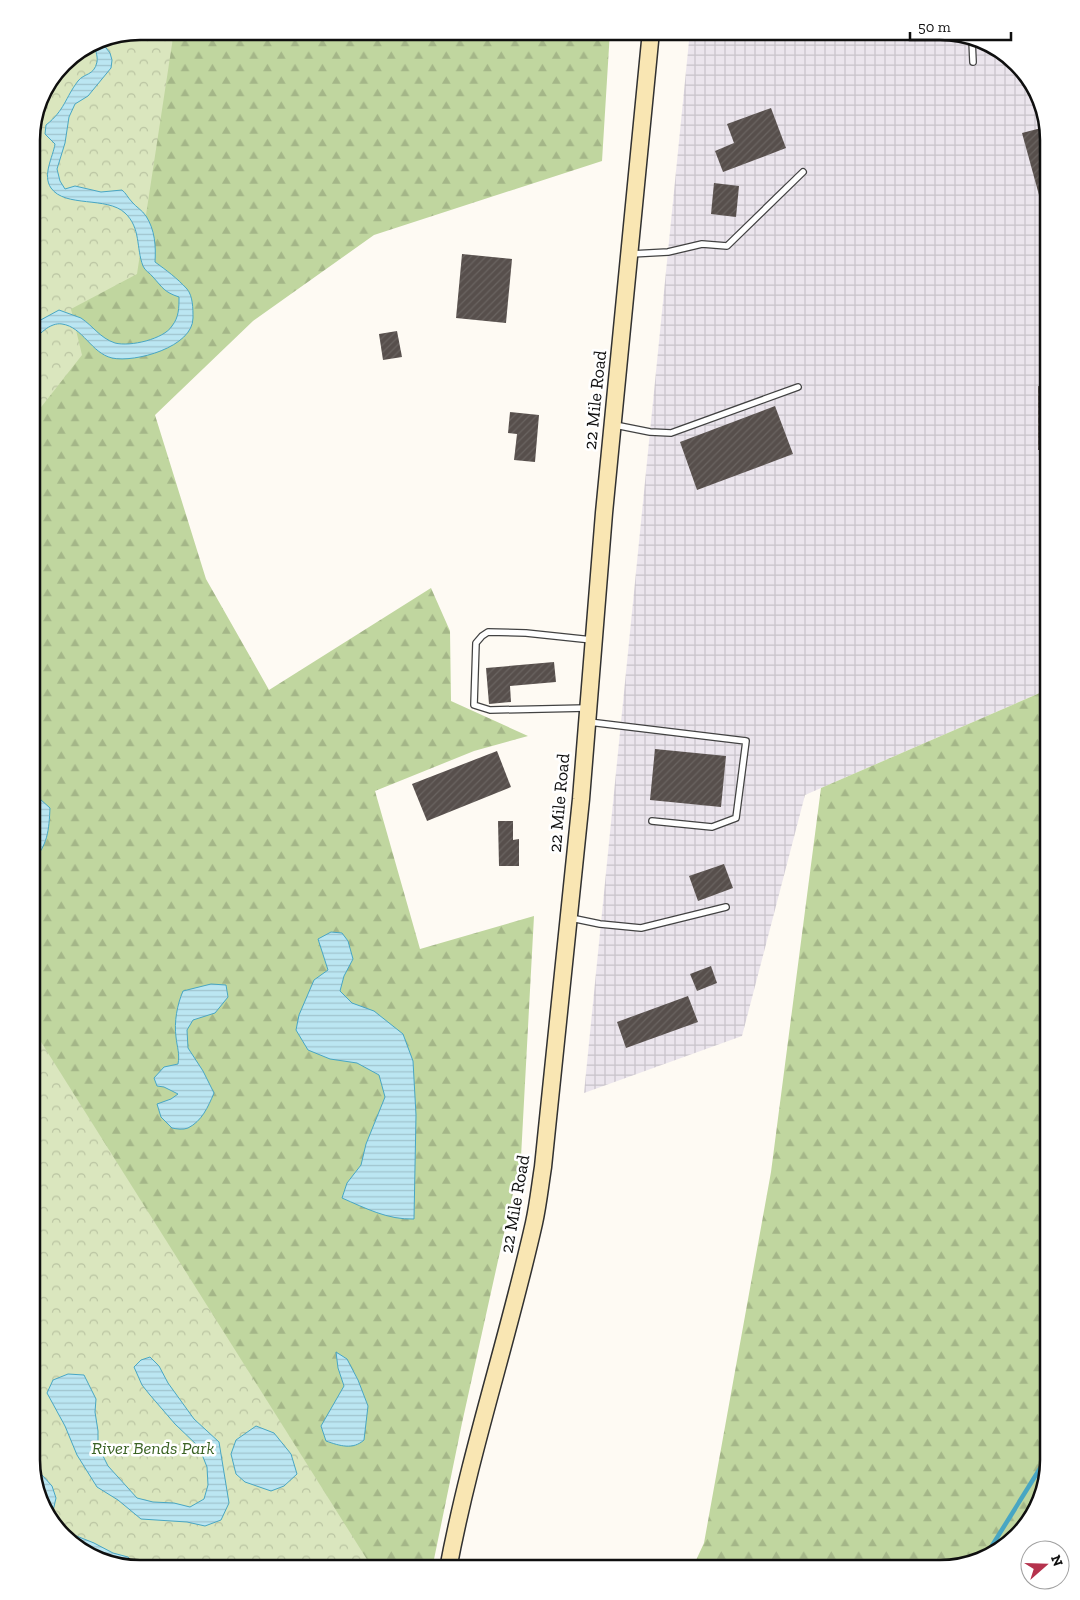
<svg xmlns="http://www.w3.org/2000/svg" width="1080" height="1600" font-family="'Zilla Slab',serif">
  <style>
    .industrial { fill: url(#industrial-grid) }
    .forest { fill: url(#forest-firs) }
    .park { fill: url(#park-crowns) }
    .water { fill: url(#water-rules); stroke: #48a6c3 }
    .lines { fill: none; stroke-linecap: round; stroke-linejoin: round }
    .stream { stroke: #48a6c3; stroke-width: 4.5 }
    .building { fill: url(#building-hatch) }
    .lane-casing { stroke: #424242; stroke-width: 8 }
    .secondary-casing { stroke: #313131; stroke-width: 19 }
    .lane { stroke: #fff; stroke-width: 5.5 }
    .secondary { stroke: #f9e6b3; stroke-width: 16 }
    .labels { text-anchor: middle; stroke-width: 5; stroke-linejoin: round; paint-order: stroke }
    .street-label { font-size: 18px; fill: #0f0f0f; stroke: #fff }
    .park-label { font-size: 18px; font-style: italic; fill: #3b6324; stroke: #fff }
    .rim { fill: none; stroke: #0f0f0f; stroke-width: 2.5 }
  </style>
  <defs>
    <pattern id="industrial-grid" width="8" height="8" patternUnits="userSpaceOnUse" patternTransform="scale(1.25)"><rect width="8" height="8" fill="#ebe5ed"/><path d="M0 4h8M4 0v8" fill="none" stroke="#c8c3ca"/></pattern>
    <pattern id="forest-firs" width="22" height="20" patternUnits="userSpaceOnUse" patternTransform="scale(1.25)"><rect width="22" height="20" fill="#c0d69f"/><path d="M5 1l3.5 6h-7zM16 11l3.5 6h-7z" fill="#a4b688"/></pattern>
    <pattern id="park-crowns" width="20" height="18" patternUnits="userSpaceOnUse" patternTransform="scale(1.25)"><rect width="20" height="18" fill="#dae6be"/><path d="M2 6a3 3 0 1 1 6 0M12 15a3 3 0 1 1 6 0" fill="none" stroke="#bac4a2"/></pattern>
    <pattern id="water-rules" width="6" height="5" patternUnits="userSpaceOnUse" patternTransform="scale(1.25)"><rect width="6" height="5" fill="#bbe6f2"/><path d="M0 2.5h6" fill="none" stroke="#a0c4ce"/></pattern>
    <pattern id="building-hatch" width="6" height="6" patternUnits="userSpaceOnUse" patternTransform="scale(1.25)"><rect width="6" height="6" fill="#574f4c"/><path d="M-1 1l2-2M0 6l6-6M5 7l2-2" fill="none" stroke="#6a6461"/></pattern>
  </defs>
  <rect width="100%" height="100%" fill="#fefaf3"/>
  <polygon class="industrial" points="690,31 947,31 1000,49 1034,86 1049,140 1049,689 805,795 742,1036 584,1093"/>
  <g class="forest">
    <polygon points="140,31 610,31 602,161 374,235 253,321 155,415 206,579 269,690 431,588 450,631 451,701 528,736 474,751 375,791 420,949 534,916 521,1157 462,1423 432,1569 133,1569 85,1554 46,1514 31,1460 31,133 42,92 63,63 99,39"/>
    <polygon points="1049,689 1049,1460 1034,1515 994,1554 940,1569 692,1569 704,1543 771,1172 821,788"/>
  </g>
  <g class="park">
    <polygon points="140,31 174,31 137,274 71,309 82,355 31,420 31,133 42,92 63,63 99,39"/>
    <polygon points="31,1026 373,1569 133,1569 85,1554 46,1514 31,1460"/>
  </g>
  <g class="water">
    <path d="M99 39 110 53 112 60 111 68 88 96 75 104 69 117 65 143 57 169 60 181 65 189 75 186 101 192 122 190C126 193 128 198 132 202 136 207 142 210 146 216 155 230 156 246 155 262 166 270 177 278 187 289 193 296 193 309 193 318 193 347 135 363 112 358 91 353 83 327 62 324 50 322 38 335 31 344V328L37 322 59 310C66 313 74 315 81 318 93 326 100 338 115 343 130 347 164 339 172 326 179 317 179 308 179 297 164 292 163 288 153 277 150 273 145 271 143 266 136 248 141 228 125 213 107 196 65 208 51 188 42 175 53 157 55 144L45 134 46 125C65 110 65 98 78 81 84 73 94 76 97 62 98 55 95 50 93 43Z"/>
    <path d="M31 786 40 799 50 808C49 829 48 847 31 862Z"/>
    <path d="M331 932 342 933 348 941 353 959 344 976 340 991 352 1003 374 1011 403 1034 413 1061 416 1115 414 1219C388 1220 365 1208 342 1198L347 1183 361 1165 366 1144 385 1097 379 1075 357 1063 330 1059 308 1050 296 1030 299 1015 314 980 328 970 318 939Z"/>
    <path d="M211 984 226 985 228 997 215 1013 193 1020 187 1030 188 1048 203 1071 214 1093C208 1107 202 1121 188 1128 183 1130 177 1129 172 1128L161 1117 157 1104 171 1099 178 1094 164 1087 157 1086 154 1078 164 1067 178 1064C180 1054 177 1047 176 1037 174 1022 177 1005 183 991Z"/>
    <path d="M336 1352 347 1359 358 1380 368 1406 364 1440C353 1450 340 1446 326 1441L321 1426 344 1386 338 1368Z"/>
    <polygon points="150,1357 159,1366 168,1383 194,1419 219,1442 229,1503 221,1520 205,1526 187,1522 141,1519 118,1500 97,1487 77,1455 65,1426 47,1393 53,1380 68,1374 84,1375 96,1399 95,1412 98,1431 98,1446 108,1466 137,1498 153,1502 174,1503 190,1507 204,1499 208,1485 207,1467 199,1447 175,1424 150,1395 142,1385 134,1367 141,1360"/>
    <polygon points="256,1426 274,1433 291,1454 297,1474 284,1486 271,1491 245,1482 236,1474 231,1454 236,1440"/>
    <polygon points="32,1464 52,1486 56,1498 53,1511 54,1517 64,1531 94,1543 113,1553 128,1557 135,1565 137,1569 85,1554 46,1514 47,1495 37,1483"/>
  </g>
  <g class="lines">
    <polyline class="stream" points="985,1557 1049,1454"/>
  </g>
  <g class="building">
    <polygon points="771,108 786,148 723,172 715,151 734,143 727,124"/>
    <polygon points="1045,127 1049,140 1049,216 1045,217 1022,133"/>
    <polygon points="714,183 739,186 736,217 711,214"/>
    <polygon points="462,254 512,259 506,323 456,318"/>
    <polygon points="397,331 402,357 383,360 379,334"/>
    <polygon points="1038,386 1049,387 1049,450 1038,450"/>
    <polygon points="775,406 793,454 697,490 680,442"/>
    <polygon points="510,412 539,415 535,462 514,460 517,434 508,433"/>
    <polygon points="554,662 556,682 510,686 511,702 489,704 486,668"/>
    <polygon points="655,749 726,756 721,807 650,800"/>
    <polygon points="497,751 511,787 427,821 412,784"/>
    <polygon points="498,821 513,821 513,840 519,839 519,866 499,866"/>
    <polygon points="724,864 733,888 698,901 689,876"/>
    <polygon points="711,966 717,983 697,991 690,974"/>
    <polygon points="688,996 698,1022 626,1048 617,1022"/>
  </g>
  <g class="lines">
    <defs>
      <g id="lane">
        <polyline points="972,40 973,62"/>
        <polyline points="631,254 668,252 702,244 727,246 803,172"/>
        <polyline points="615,425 650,432 671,433 798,387"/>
        <polyline points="587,708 490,710 474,705 476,643 482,636 488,632 526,633 592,640"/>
        <polyline points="589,722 746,741 736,818 712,827 652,821"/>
        <polyline points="571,918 600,924 641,928 726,907"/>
      </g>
      <path id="secondary" d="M448 1569C470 1452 508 1339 534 1223 538 1205 540 1186 543 1167L581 799 604 513 651 31"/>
    </defs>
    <use href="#lane" class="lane-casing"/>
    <use href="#secondary" class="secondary-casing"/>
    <use href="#lane" class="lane"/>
    <use href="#secondary" class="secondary"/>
  </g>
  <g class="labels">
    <g class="street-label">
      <text transform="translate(595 400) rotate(-84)" y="6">22 Mile Road</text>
      <text transform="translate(559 803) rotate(-85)" y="6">22 Mile Road</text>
      <text transform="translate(515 1204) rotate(-80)" y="6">22 Mile Road</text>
    </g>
    <g class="park-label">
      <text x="153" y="1454">River Bends Park</text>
    </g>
  </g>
  <path d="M0 0H1080V1600H0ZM140 40H940A100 100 0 0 1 1040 140V1460A100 100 0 0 1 940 1560H140A100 100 0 0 1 40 1460V140A100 100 0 0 1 140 40Z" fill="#fff" fill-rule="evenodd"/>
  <path class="rim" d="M140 40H940A100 100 0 0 1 1040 140V1460A100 100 0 0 1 940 1560H140A100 100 0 0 1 40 1460V140A100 100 0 0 1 140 40Z"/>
  <g transform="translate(1045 1565) rotate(70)"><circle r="24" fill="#ffffff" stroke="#9f9f9f"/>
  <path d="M0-4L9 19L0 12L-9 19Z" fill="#b5324d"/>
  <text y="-8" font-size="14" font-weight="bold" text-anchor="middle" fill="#0f0f0f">N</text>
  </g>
  <path d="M910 32v8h101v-8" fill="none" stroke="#0f0f0f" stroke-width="2.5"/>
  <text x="918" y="32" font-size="15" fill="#0f0f0f" stroke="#ffffff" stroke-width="4" paint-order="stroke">50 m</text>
</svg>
